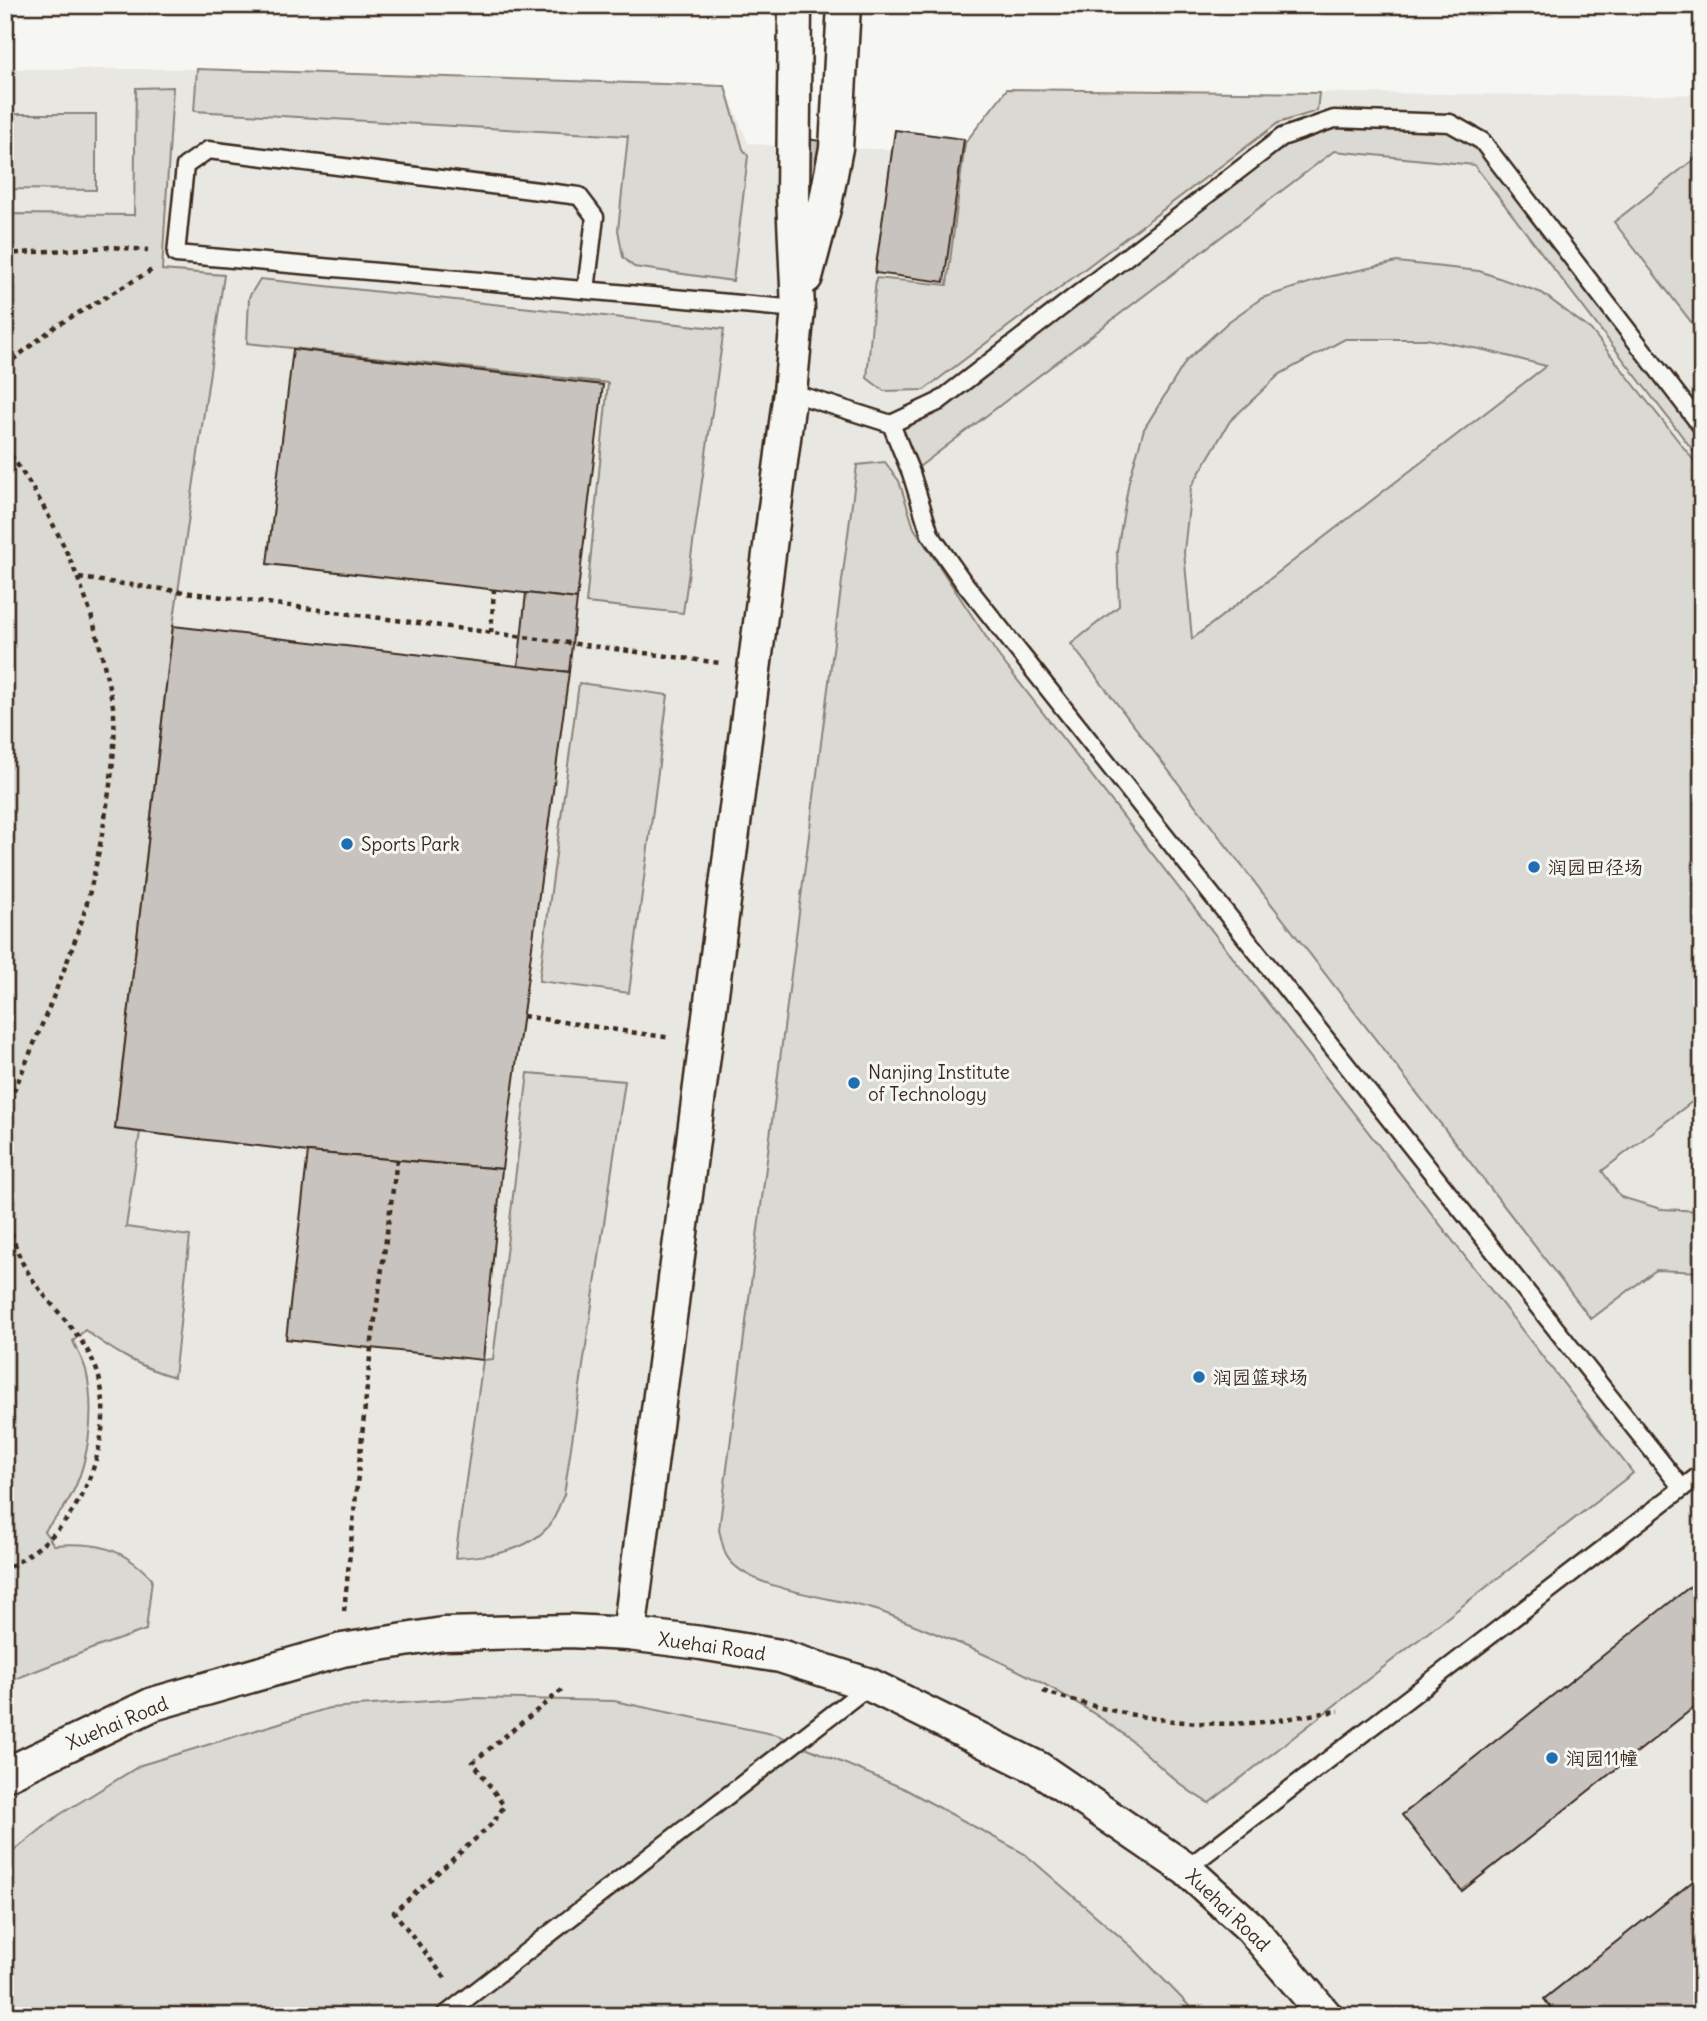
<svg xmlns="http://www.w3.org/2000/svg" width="1707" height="2021" font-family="Delius,'LXGW WenKai TC',sans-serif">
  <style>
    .built { fill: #e8e7e2 }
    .green { fill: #dad9d3; stroke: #8a8278; stroke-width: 2; fill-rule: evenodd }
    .building { fill: #c8c3be; stroke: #3b2a1e; stroke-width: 2 }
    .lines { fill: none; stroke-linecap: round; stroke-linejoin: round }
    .lane-casing { stroke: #3b2a1e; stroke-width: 21 }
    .street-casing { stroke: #3b2a1e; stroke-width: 37 }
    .path { stroke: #3b2a1e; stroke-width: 4.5; stroke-dasharray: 5 5; stroke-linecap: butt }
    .lane { stroke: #f6f6f2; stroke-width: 16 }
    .street { stroke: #f6f6f2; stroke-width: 32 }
    .poi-dot { fill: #1f6fb2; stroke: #f6f6f2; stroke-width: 2.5 }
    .labels { text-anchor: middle; stroke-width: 6; stroke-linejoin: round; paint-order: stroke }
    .poi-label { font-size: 19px; fill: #3b2a1e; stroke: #f6f6f2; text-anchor: start }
    .street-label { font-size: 19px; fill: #3b2a1e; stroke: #f6f6f2 }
  </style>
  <rect width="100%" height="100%" fill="#f6f6f2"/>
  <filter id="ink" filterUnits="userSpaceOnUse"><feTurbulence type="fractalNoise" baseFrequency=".0143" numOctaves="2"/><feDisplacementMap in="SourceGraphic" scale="14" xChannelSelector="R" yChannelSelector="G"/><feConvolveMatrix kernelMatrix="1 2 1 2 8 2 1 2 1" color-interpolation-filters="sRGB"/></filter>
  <g filter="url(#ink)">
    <polygon class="built" points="5,69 197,69 725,86 748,143 794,148 959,150 1007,89 1627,96 1702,94 1702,2016 5,2016"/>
    <g class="green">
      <polygon points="197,69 725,86 743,149 748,156 733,281 634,267 623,257 618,230 628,136 194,111"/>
      <path d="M173 87 162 270 224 275 173 626 115 1129 140 1132 126 1227 190 1236 174 1377C140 1367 114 1352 85 1330L73 1341C77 1350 83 1360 86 1370 96 1413 89 1469 65 1506 59 1515 51 1523 44 1531L54 1545C97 1542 122 1547 152 1579L146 1630 94 1648 5 1683V214L134 215 136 88Z"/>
      <polygon points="1007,89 1319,93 1317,111 1278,123 924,390 884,391 867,378 876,278 947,285 965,143"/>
      <polygon points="5,114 96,114 96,190 5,189"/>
      <polygon points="1334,119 1450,123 1482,141 1702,427 1702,462 1474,165 1334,151 911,473 891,424 938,402 1282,137"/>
      <polygon points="1702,153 1702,336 1614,222"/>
      <path d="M1397 262 1479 271 1542 293 1591 330 1702 471V1094L1602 1171 1621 1197 1661 1209 1702 1211V1272L1656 1270 1591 1319 1071 644 1119 606 1117 551 1129 481 1144 429 1186 361 1228 322 1262 298 1327 277ZM1345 339H1427L1484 350 1546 366 1192 639 1184 552 1191 487 1230 421 1280 374Z"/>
      <polygon points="260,279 724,329 683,613 586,603 608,383 247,343 249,297"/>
      <path d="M885 462 899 481 914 528 998 655 1633 1473 1209 1803C1174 1785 1149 1753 1118 1730 1046 1678 964 1644 882 1612 843 1597 747 1593 726 1555 723 1548 721 1537 719 1530L857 465Z"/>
      <polygon points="579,683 668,695 629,993 539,981"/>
      <path d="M528 1073 625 1081 564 1495C559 1504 556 1518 549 1526 525 1553 489 1556 455 1558L483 1360 493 1359Z"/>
      <polygon points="473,1698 614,1701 777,1735 905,1789 1025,1854 1133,1948 1199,2016 5,2016 5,1858 59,1815 141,1765 329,1708"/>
    </g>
    <g class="building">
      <polygon points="895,130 964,139 944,282 875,273"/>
      <polygon points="807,139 828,142 824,180 802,177"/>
      <polygon points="293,349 603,385 577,599 267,564"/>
      <polygon points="526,593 577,599 569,672 518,667"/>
      <polygon points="173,626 569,672 502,1169 308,1152 115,1129"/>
      <polygon points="308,1152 502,1169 483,1360 286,1339"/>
      <polygon points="1702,1577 1702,1701 1462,1891 1402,1815"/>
      <polygon points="1702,1874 1702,2004 1687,2016 1557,2016 1544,1999"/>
    </g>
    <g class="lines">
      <defs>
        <g id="lane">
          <polyline points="586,290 595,217 579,196 208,150 185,166 176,254 798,309"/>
          <polyline points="790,392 891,424 938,402 1282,137 1334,119 1450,123 1482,141 1702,427"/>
          <polyline points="891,424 911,473 930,534 962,580 1682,1488"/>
          <polyline points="1186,1869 1702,1473"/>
          <polyline points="444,2016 870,1685"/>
        </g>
        <g id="street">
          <polyline points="806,277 825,205 836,148 844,5"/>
          <polyline points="629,1634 790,392 798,309 793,197 795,5"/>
          <polyline points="5,1775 153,1704 342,1650 443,1634 569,1631 629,1634 701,1643 780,1656 870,1685 1038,1768 1186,1869 1251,1928 1326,2016"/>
        </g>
      </defs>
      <use href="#lane" class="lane-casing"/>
      <use href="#street" class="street-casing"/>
      <g class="path">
        <polyline points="5,254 111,247 148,250"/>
        <polyline points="5,366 56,326 152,270"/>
        <path d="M5 447C54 515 90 591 106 674 109 687 113 702 114 715 116 747 111 780 106 811 100 847 93 884 82 920 60 985 32 1048 5 1112"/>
        <polyline points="79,578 720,663"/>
        <polyline points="491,633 494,590"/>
        <polyline points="523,1016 671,1038"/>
        <path d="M5 1214C12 1232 16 1253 26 1269 45 1302 75 1325 92 1359 117 1409 97 1482 63 1524 47 1543 26 1557 5 1570"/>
        <polyline points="344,1611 371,1348 397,1160"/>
        <path d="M1043 1691C1109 1713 1178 1727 1248 1723 1277 1722 1309 1714 1339 1711"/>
        <polyline points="445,1978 394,1912 493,1823 504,1806 473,1762 562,1690"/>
      </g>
      <use href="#lane" class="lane"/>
      <use href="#street" class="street"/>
    </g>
  </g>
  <g class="poi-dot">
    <circle cx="347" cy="844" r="7"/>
    <circle cx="1534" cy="867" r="7"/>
    <circle cx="854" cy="1083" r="7"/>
    <circle cx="1199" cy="1377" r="7"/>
    <circle cx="1552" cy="1758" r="7"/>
  </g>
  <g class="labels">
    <g class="poi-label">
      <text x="361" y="851">Sports Park</text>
      <text x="1548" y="874">润园田径场</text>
      <text x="868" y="1079">Nanjing Institute<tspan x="868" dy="22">of Technology</tspan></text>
      <text x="1213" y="1384">润园篮球场</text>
      <text x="1566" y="1765">润园11幢</text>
    </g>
    <g class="street-label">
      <text transform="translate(712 1646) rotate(8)" y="7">Xuehai Road</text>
      <text transform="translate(117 1723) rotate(-23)" y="7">Xuehai Road</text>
      <text transform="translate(1228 1910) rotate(44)" y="7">Xuehai Road</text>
    </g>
  </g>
  <rect width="1707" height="2021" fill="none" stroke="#f6f6f2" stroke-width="28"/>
  <rect x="14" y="14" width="1679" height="1993" fill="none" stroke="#3b2a1e" stroke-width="2.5" filter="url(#ink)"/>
</svg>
